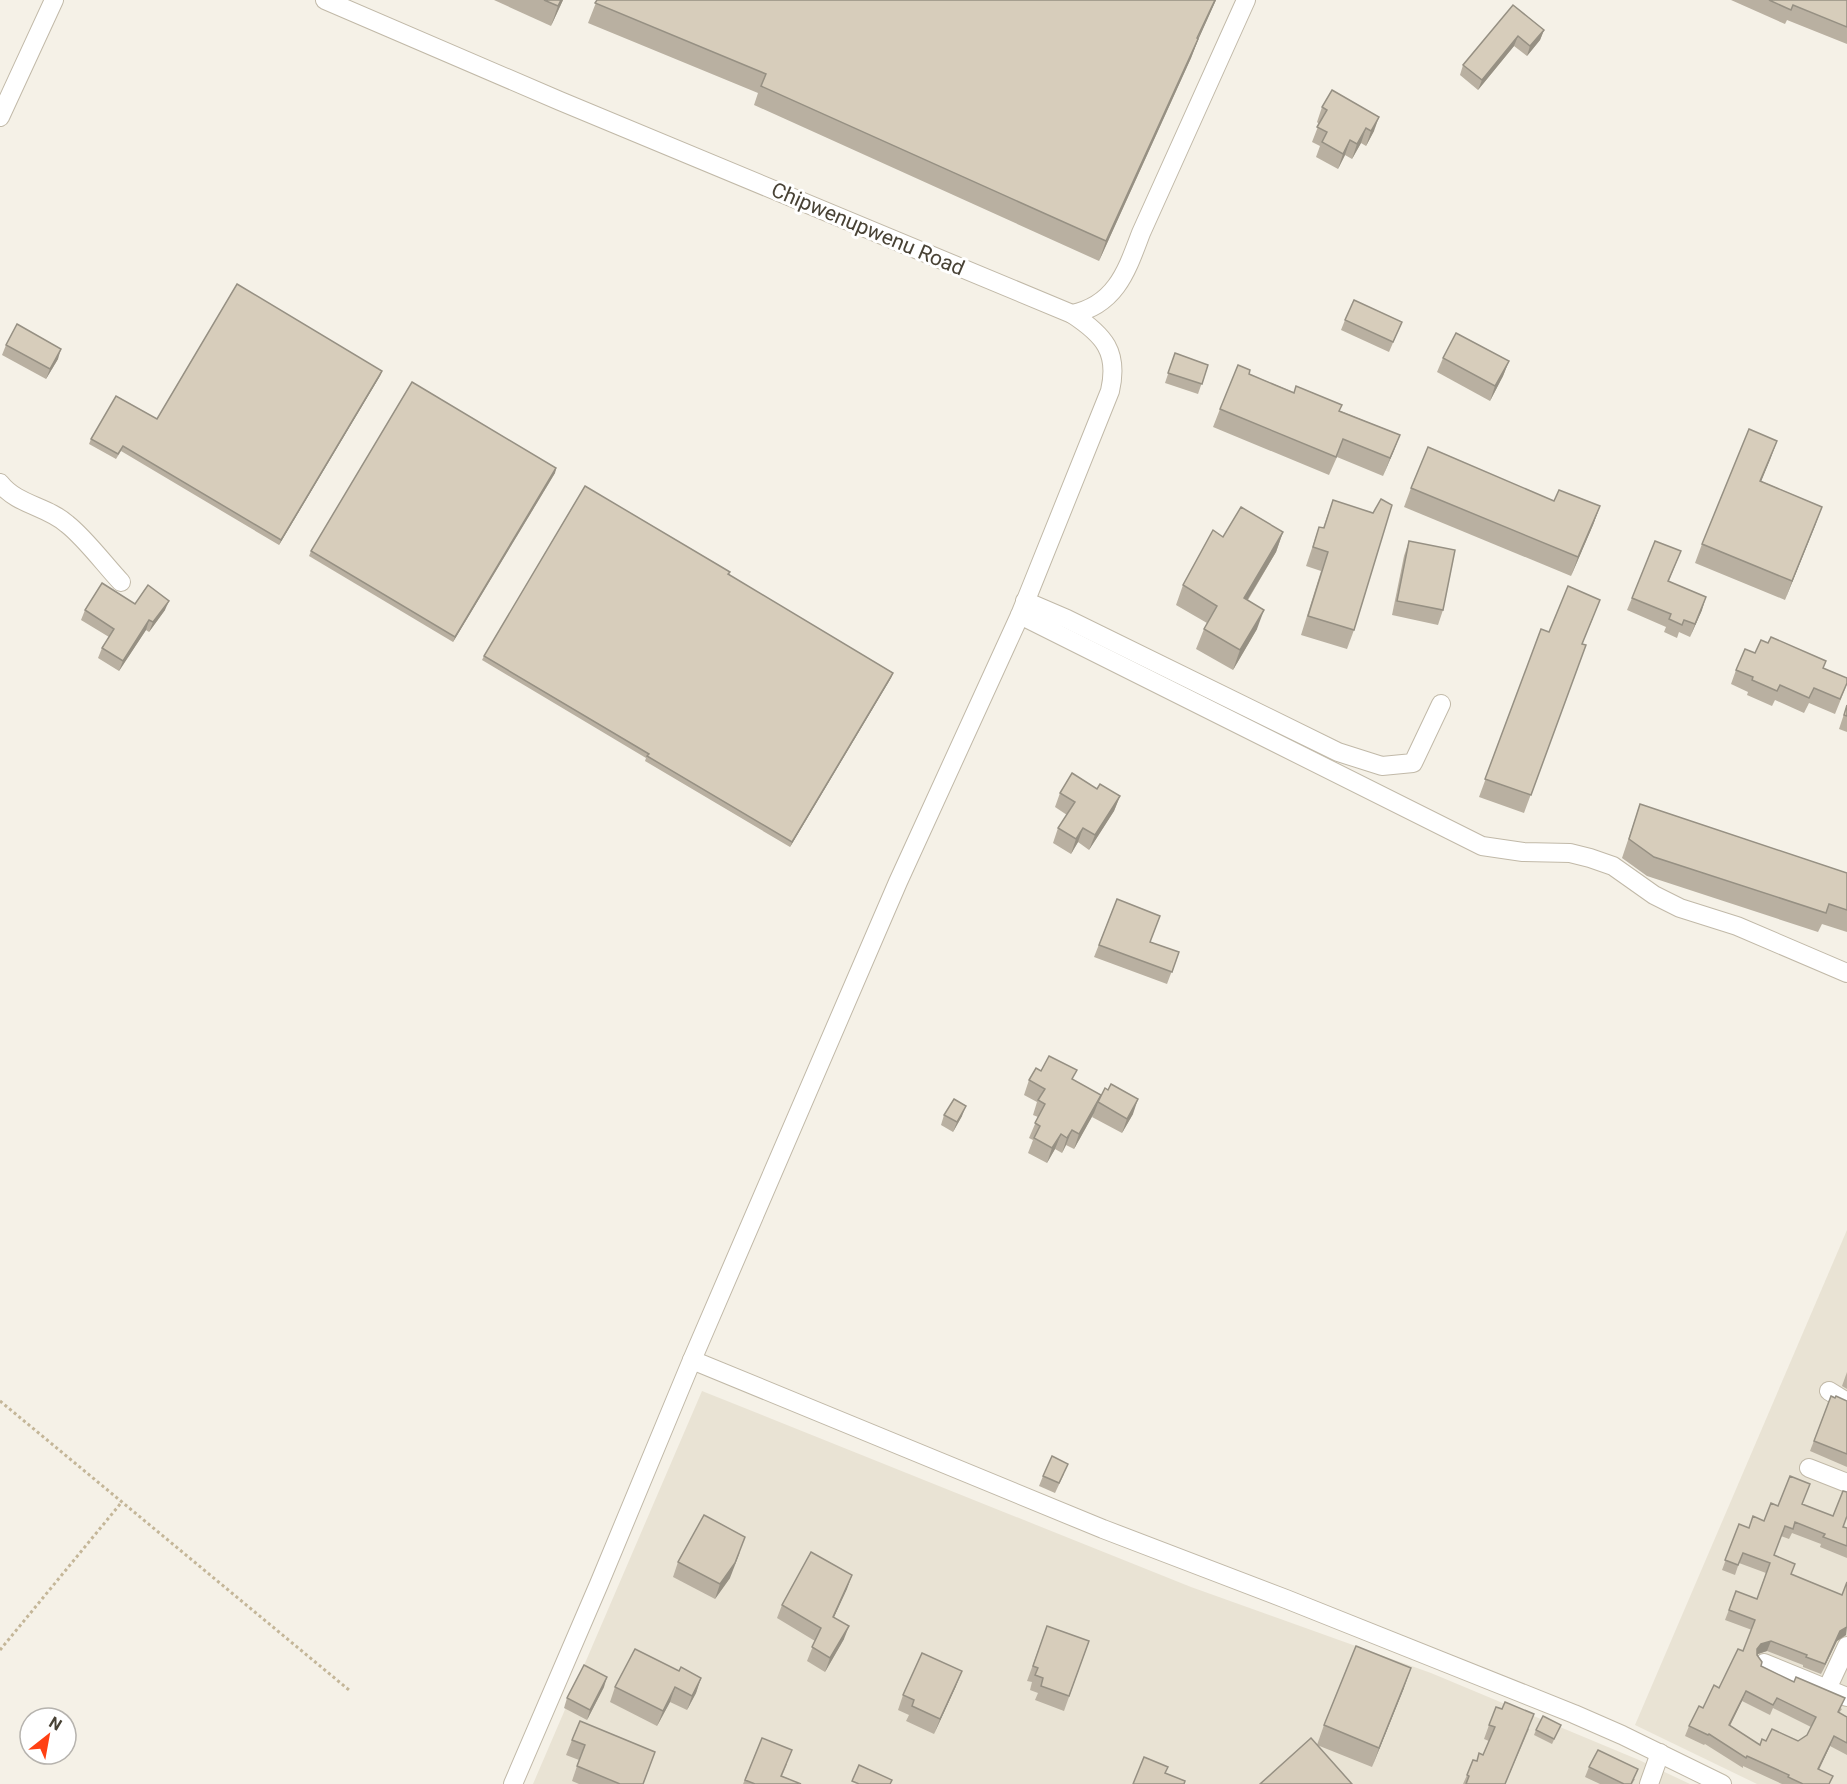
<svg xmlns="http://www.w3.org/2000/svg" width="1847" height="1784" font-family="Roboto,sans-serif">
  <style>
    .residential { fill: #e9e3d4 }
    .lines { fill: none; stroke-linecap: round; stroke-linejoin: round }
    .minor-casing { stroke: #c1b9a8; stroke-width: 20 }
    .path { stroke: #c4b698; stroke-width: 3; stroke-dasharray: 3 3; stroke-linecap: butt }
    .minor { stroke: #fff; stroke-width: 18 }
    .wall { fill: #b9b0a1; fill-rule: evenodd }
    .shaded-wall { fill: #969083 }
    .building { fill: #d7cdbb; stroke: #969083; stroke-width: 1.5; fill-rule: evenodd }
    .labels { text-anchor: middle; stroke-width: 6; stroke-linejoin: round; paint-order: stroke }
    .street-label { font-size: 21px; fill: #484235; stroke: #fff }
  </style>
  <rect width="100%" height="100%" fill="#f5f1e7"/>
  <g class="residential">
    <polygon points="1847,1230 1847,1784 1757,1784 1635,1725"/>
    <polygon points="702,1391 1191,1587 1431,1673 1639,1760 1690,1784 533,1784"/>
  </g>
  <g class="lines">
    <defs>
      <g id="minor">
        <path d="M325 0 560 101 1072 314C1116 305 1127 270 1141 233L1246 0"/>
        <polyline points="0,117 54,0"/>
        <path d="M0 483C17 505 47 506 67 524 85 538 105 565 121 582"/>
        <polyline points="1025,601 1067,619 1338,752 1382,766 1413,763 1441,704"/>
        <polyline points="1020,615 1482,846 1523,852 1570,853 1590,858 1613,866 1654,895 1680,908 1737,926 1847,973"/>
        <polyline points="692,1360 1103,1529 1286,1599 1574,1714 1622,1735 1722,1784"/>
        <polyline points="1829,1391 1847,1402"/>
        <polyline points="1809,1468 1847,1483"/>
        <polyline points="1764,1663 1847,1697"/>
        <polyline points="1827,1689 1847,1646"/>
        <path d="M513 1784 599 1584 692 1360 898 882 1020 615 1110 391C1119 352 1104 335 1072 314"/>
        <polyline points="1649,1784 1660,1753"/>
      </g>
    </defs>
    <use href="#minor" class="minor-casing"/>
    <g class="path">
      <polyline points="0,1401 349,1690"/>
      <polyline points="0,1650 121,1503"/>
    </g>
    <use href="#minor" class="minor"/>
  </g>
  <g class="wall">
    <polygon points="494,0 563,0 551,26"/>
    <polygon points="597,0 1216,0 1198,40 1191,58 1099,261 754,105 758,93 588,23"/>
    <polygon points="1731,0 1847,0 1847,44 1787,20 1785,24"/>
    <polygon points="1513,5 1544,30 1540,40 1527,56 1514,46 1478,90 1460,75 1463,65"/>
    <polygon points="1322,107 1374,131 1366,146 1361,143 1352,159 1345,155 1338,169 1316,157 1320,146 1312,142 1319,124 1317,122"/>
    <polygon points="1345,320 1402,322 1389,352 1341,330"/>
    <polygon points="6,345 58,359 46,379 2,355"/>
    <polygon points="1175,353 1208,365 1198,394 1165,383"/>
    <polygon points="1443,358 1509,361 1503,376 1490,401 1437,372"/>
    <polygon points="382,371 380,376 279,545 121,451 116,459 89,444 91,439"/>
    <polygon points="1249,374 1400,435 1383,476 1337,457 1329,475 1213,427 1220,409"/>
    <polygon points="1777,441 1761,481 1822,507 1785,600 1695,563 1702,544"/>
    <polygon points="556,468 555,473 453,642 309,556 311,551"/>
    <polygon points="1411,488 1554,501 1600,506 1593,525 1571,576 1404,507"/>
    <polygon points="1333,500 1354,630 1347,649 1301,635 1321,571 1306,566 1319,527 1323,528"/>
    <polygon points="1283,532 1276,552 1248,600 1257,629 1233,670 1196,649 1204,629 1207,623 1176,605 1183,585 1223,537"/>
    <polygon points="1409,541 1443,610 1438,625 1392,615 1404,556"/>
    <polygon points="1681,551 1669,581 1702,610 1690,637 1679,632 1677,638 1664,632 1666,627 1627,610 1632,598"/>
    <polygon points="730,572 729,575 893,673 891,678 790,847 645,761 646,758 482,660 484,656"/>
    <polygon points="135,604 165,610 149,632 146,630 119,671 98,658 102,648 109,637 81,620 85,610"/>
    <polygon points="1593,618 1582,644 1586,645 1524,813 1479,797 1541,629 1549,632"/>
    <polygon points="1768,643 1826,661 1823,668 1847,684 1835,714 1809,703 1804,713 1775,700 1772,706 1747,695 1748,692 1731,684 1736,670 1755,653"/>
    <polygon points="1847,705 1847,732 1839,729"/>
    <polygon points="1097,789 1120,796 1114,811 1089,850 1078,842 1071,854 1053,843 1058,828 1067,815 1055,807 1060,793"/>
    <polygon points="1640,804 1847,873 1847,932 1822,924 1818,932 1647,876 1622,858"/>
    <polygon points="1117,899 1150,942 1179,952 1167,984 1094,957"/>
    <polygon points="1041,1071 1073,1080 1133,1114 1122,1133 1092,1117 1094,1113 1074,1149 1066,1145 1062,1153 1055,1149 1047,1163 1028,1153 1033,1140 1029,1138 1038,1117 1033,1115 1037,1102 1024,1095 1029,1080"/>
    <polygon points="944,1115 962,1116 953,1132 941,1125"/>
    <polygon points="1847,1372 1847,1389 1842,1386"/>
    <polygon points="1831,1396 1847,1401 1847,1467 1810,1451"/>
    <polygon points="1064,1474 1055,1493 1039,1486 1043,1476"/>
    <path d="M1803 1505 1847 1528V1558L1820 1547 1821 1544 1792 1533 1789 1539 1781 1536 1774 1555 1846 1635 1837 1641 1821 1674 1803 1667V1665L1767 1651 1758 1654 1757 1655 1761 1666 1842 1709 1839 1713 1847 1717V1755L1830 1746 1819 1770 1830 1784H1782L1743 1766V1768L1705 1744 1704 1745 1685 1736 1689 1726 1719 1688 1743 1651 1752 1630 1725 1620 1736 1591 1757 1599 1766 1573 1739 1563 1735 1575 1722 1570 1739 1524 1749 1528 1764 1521 1778 1506ZM1742 1701 1770 1715 1773 1708 1811 1727 1807 1735 1798 1741H1766L1760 1745 1730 1726Z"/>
    <polygon points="678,1562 730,1578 715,1599 673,1577"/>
    <polygon points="852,1575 834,1617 844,1639 825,1672 807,1661 815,1641 777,1618 782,1605"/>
    <polygon points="1047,1626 1089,1641 1064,1711 1035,1700 1038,1693 1030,1690 1032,1682 1027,1681"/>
    <polygon points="679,1671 701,1678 696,1693 687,1710 670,1702 657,1726 610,1702 615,1687"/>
    <polygon points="956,1686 934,1734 906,1721 909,1715 898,1710 903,1695"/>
    <polygon points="604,1687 587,1720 564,1708 567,1698"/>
    <polygon points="1404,1688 1372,1767 1317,1745 1324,1725"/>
    <polygon points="1489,1725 1529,1729 1505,1784 1463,1784 1467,1775 1477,1761 1483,1755 1489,1741 1484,1739"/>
    <polygon points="1561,1725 1552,1744 1534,1735 1536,1730"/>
    <polygon points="762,1738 787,1764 782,1776 801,1784 743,1784"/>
    <polygon points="572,1740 655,1752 643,1784 579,1784 572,1781 579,1760 566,1755"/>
    <polygon points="1589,1767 1635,1779 1632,1784 1600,1784 1585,1777"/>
  </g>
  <g class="shaded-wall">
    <polygon points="561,0 563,0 551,26 558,6"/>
    <polygon points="1215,0 1216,0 1198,40 1191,58 1099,261 1106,241"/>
    <polygon points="1544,30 1540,40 1527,56 1530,46"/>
    <polygon points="1518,36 1514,46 1478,90 1482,80"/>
    <polygon points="1379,117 1374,131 1366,146 1371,131"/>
    <polygon points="1366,128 1361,143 1352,159 1357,144"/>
    <polygon points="1350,140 1345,155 1338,169 1343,154"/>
    <polygon points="61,349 58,359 46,379 50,369"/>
    <polygon points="1509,361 1503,376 1490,401 1495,386"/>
    <polygon points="382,371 380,376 279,545 281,540"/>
    <polygon points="1400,435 1393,453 1383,476 1390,458"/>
    <polygon points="1777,441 1770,460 1753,501 1760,481"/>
    <polygon points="556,468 555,473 453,642 455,637"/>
    <polygon points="1600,506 1593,525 1571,576 1578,557"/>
    <polygon points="1822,507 1815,526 1785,600 1792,581"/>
    <polygon points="1283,532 1276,552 1237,617 1244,598"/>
    <polygon points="1706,597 1702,610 1690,637 1695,624"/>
    <polygon points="169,601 165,610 149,632 153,622"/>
    <polygon points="1264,610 1257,629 1233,670 1240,650"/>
    <polygon points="149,620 146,630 119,671 123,661"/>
    <polygon points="893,673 891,678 790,847 792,842"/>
    <polygon points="1120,796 1114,811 1089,850 1095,835"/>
    <polygon points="1083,828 1078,842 1071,854 1076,839"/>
    <polygon points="1101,1095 1094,1113 1074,1149 1079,1134"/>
    <polygon points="1138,1099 1133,1114 1122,1133 1127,1119"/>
    <polygon points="966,1106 962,1116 953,1132 957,1122"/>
    <polygon points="1072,1130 1066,1145 1062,1153 1067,1138"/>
    <polygon points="1061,1134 1055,1149 1047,1163 1052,1148"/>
    <polygon points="740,1552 730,1578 715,1599 720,1584"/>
    <polygon points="852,1575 847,1589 828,1630 833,1617"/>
    <polygon points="849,1626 844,1639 825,1672 830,1658"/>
    <polygon points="1847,1627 1846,1635 1837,1641 1821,1674 1840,1631"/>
    <polygon points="1771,1641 1767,1651 1758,1654 1753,1659 1757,1649 1761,1644"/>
    <polygon points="1411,1668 1404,1688 1372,1767 1379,1748"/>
    <polygon points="962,1671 956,1686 934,1734 940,1719"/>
    <polygon points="607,1677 604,1687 587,1720 590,1710"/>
    <polygon points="701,1678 696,1693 687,1710 692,1696"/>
    <polygon points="675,1687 670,1702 657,1726 663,1711"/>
    <polygon points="1746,1691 1742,1701 1725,1735 1729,1725"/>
    <polygon points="1834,1736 1830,1746 1814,1779 1818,1769"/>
  </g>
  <g class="building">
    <polygon points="544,0 561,0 558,6"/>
    <polygon points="597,0 1215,0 1197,38 1198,39 1106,241 761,86 766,74 595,3"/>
    <polygon points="1769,0 1847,0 1847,27 1793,5 1791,10"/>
    <polygon points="1513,5 1544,30 1530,46 1518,36 1482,80 1463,65"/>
    <polygon points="1332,90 1379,117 1371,131 1366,128 1357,144 1350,140 1343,154 1322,142 1327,132 1317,127 1327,110 1322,107"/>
    <polygon points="237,284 382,371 281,540 123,446 118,454 91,439 116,396 157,419"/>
    <polygon points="1354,300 1402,322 1393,342 1345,320"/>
    <polygon points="17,324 61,349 50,369 6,345"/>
    <polygon points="1456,333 1509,361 1495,386 1443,358"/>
    <polygon points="1175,353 1208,365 1202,384 1168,373"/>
    <polygon points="1238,365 1250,370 1249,374 1294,393 1296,386 1342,405 1339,411 1400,435 1390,458 1343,439 1336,457 1220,409"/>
    <polygon points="412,382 556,468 455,637 311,551"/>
    <polygon points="1749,429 1777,441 1760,481 1822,507 1792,581 1702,544"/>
    <polygon points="1428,447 1554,501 1559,490 1600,506 1578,557 1411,488"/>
    <polygon points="585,486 730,572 728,574 893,673 792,842 647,756 649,754 484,656"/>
    <polygon points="1381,499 1392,505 1354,630 1308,616 1328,552 1313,547 1319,527 1324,528 1333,500 1373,513"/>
    <polygon points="1241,507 1283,532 1244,598 1264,610 1240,650 1204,629 1217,606 1183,585 1213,530 1223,537"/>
    <polygon points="1409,541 1455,550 1443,610 1397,601"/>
    <polygon points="1655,541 1681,551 1668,581 1706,597 1695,624 1684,620 1682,625 1669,619 1671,614 1632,598"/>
    <polygon points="102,583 135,604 148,585 169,601 153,622 149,620 123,661 102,648 114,629 85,610"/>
    <polygon points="1568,586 1600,600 1582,644 1586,645 1531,795 1485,779 1541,629 1549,632"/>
    <polygon points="1771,637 1826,661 1823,668 1847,678 1847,683 1840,699 1814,688 1809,698 1780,685 1777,691 1752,680 1753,677 1736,670 1745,649 1755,653 1761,640 1768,643"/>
    <polygon points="1847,705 1847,716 1844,715"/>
    <polygon points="1072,773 1097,789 1100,784 1120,796 1095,835 1083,828 1076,839 1058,828 1075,802 1060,793"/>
    <polygon points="1640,804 1847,873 1847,910 1829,904 1826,913 1654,857 1629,839"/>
    <polygon points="1117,899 1160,916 1150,942 1179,952 1172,972 1099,945"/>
    <polygon points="1049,1056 1077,1070 1072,1079 1101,1095 1079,1134 1072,1130 1067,1138 1061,1134 1052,1148 1034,1138 1040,1126 1035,1123 1045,1104 1038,1100 1045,1089 1029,1080 1036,1068 1041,1071"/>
    <polygon points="1111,1084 1138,1099 1127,1119 1098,1102 1105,1088 1108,1090"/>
    <polygon points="954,1099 966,1106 957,1122 944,1115"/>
    <polygon points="1831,1396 1835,1398 1836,1396 1847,1401 1847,1454 1814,1441"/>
    <polygon points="1052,1456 1068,1464 1059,1483 1043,1476"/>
    <path d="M1790 1476 1810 1484 1802 1504 1833 1516 1843 1491 1847 1492V1516L1843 1527 1847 1528V1546L1823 1537 1825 1534 1795 1522 1793 1529 1785 1526 1774 1555 1795 1564 1791 1574 1842 1595 1847 1582V1627L1840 1631 1825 1664 1806 1657 1807 1655 1771 1641 1761 1644 1757 1649V1655L1762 1662 1761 1666 1794 1682 1796 1677 1845 1698 1838 1712 1847 1717V1743L1834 1736 1818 1769 1833 1776 1829 1784H1803L1788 1777 1789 1775 1747 1756 1746 1758 1709 1734 1708 1735 1689 1726 1699 1706 1703 1708 1714 1685 1719 1688 1738 1649 1743 1651 1755 1620 1729 1610 1736 1591 1757 1599 1770 1563 1743 1553 1738 1565 1725 1560 1739 1524 1749 1528 1753 1516 1764 1521 1771 1503 1778 1506ZM1746 1691 1773 1705 1777 1698 1816 1717 1807 1735 1798 1741 1772 1729 1766 1741 1762 1739 1760 1745 1729 1725Z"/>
    <polygon points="704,1515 745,1537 735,1563 720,1584 678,1562"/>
    <polygon points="811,1552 852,1575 833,1617 849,1626 830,1658 812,1647 821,1628 782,1605"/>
    <polygon points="1047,1626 1089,1641 1069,1696 1041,1686 1043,1678 1035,1675 1038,1668 1033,1666"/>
    <polygon points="1356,1646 1411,1668 1379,1748 1324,1725"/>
    <polygon points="635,1649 679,1671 681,1667 701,1678 692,1696 675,1687 663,1711 615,1687"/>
    <polygon points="922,1653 962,1671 940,1719 912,1706 914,1700 903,1695"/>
    <polygon points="584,1665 607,1677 590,1710 567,1698"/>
    <polygon points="1505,1702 1534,1714 1505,1784 1466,1784 1469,1776 1467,1775 1473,1760 1477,1761 1479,1753 1483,1755 1495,1727 1489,1725 1496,1707 1502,1709"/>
    <polygon points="1543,1716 1561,1725 1554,1739 1536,1730"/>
    <polygon points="580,1721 655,1752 643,1784 620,1784 577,1766 585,1745 572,1740"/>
    <polygon points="762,1738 792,1750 781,1776 801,1784 755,1784 745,1780"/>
    <polygon points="1311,1738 1352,1784 1260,1784"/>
    <polygon points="1598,1750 1638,1769 1631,1784 1624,1784 1589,1767"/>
    <polygon points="1144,1757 1168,1767 1165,1773 1185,1781 1184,1784 1133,1784"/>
    <polygon points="859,1765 892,1780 890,1784 859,1784 852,1781"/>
  </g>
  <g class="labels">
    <g class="street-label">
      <text transform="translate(868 229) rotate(23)" y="7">Chipwenupwenu Road</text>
    </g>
  </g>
  <g transform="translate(48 1736) rotate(31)"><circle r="28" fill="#ffffff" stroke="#b6b3ae" stroke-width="1.5"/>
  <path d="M0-4.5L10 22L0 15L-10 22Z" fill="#ff4013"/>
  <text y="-9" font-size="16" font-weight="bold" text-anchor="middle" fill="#484235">N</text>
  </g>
</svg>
